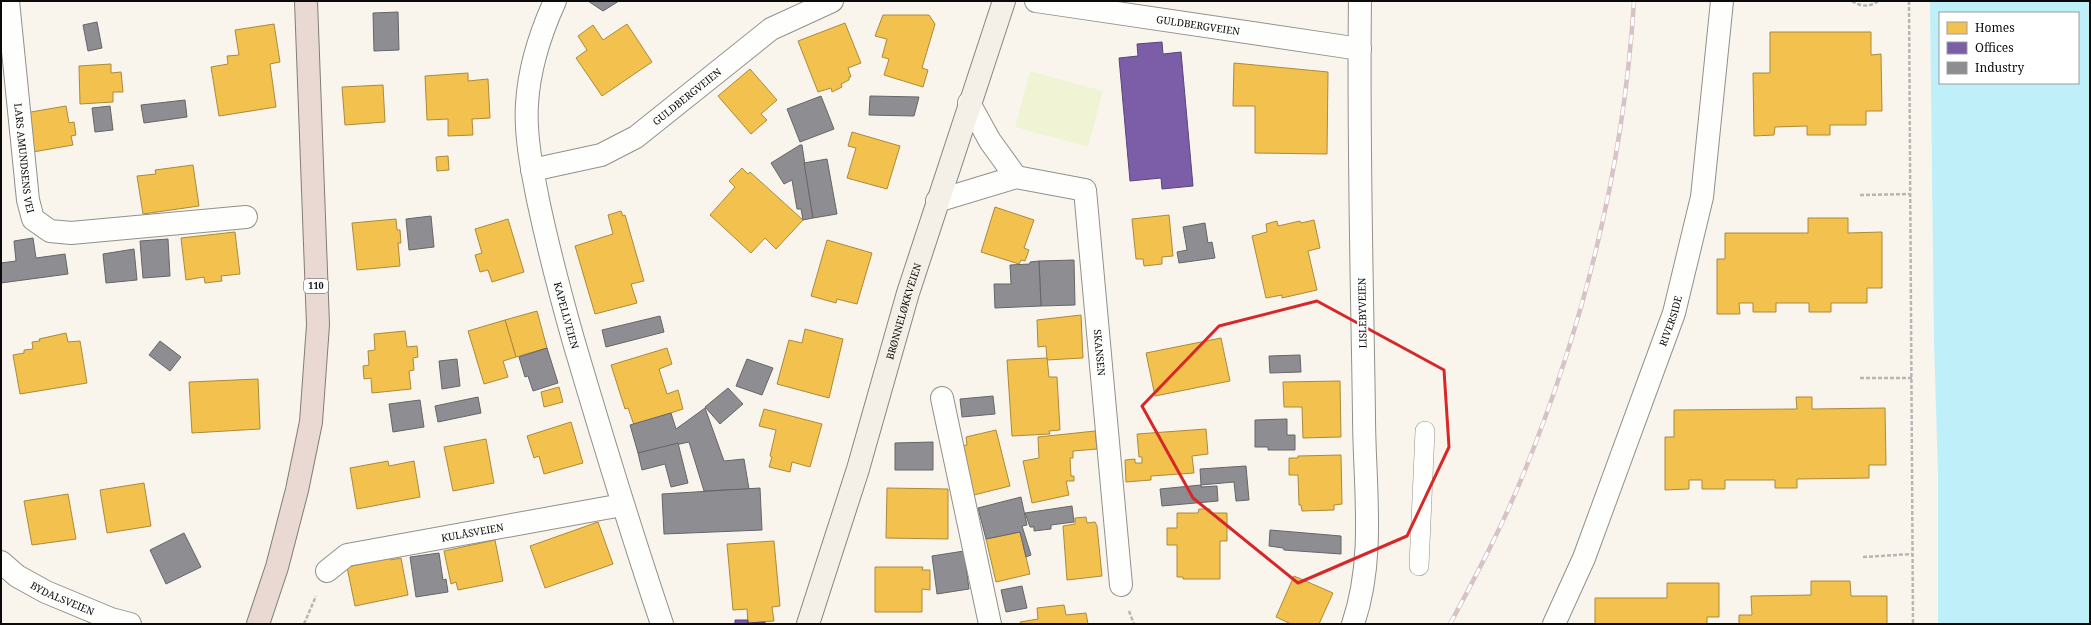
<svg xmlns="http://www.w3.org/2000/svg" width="2091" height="625" font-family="'Noto Serif',serif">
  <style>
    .pitch { fill: #f1f4d4 }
    .water { fill: #bfeff8; fill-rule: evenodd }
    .homes { fill: #f2c14e; stroke: #ac8a3a }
    .offices { fill: #7b5ea7; stroke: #594578 }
    .industry { fill: #8d8d92; stroke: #666669 }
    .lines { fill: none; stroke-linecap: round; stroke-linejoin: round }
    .lane-casing { stroke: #92908c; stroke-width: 20 }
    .street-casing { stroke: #92908c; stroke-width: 24 }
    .secondary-casing { stroke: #888683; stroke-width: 24 }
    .highway-casing { stroke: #7f7d7a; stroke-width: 24 }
    .path { stroke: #b7b6b5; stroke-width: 2.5; stroke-dasharray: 4 2; stroke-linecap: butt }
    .lane { stroke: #fefefc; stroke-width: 19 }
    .street { stroke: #fefefc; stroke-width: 22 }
    .secondary { stroke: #f4f0e7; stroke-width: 22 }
    .highway { stroke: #ead9d2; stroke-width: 22 }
    .rail-casing { stroke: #d7c2c5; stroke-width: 4.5 }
    .rail { stroke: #fff; stroke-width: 3; stroke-dasharray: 9; stroke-linecap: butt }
    .marked { fill: none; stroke: #d62828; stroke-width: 3; stroke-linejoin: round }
    .labels { text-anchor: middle; stroke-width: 4; stroke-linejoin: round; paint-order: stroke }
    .shield { fill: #fff; stroke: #545454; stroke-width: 1 }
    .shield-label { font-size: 9px; font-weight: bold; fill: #0a0a0a }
    .street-label { font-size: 10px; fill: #0a0a0a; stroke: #fff }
  </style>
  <rect width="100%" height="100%" fill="#f9f5ed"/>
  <polygon class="pitch" points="1030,71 1103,91 1088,147 1015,127"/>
  <path class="water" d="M1930 1H2090V624H1938V474L1934 342ZM1940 13H2078V83H1940Z"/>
  <g class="homes">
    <polygon points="883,15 929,15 935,24 922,68 928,70 923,87 884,75 889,59 882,57 887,39 875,36"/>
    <polygon points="845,23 861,63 848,68 851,77 849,77 849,80 841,84 842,87 832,92 831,88 818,92 798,41"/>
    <polygon points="274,24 280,62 270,64 276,107 219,116 211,67 228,64 227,56 239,55 235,30"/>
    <polygon points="627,24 652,62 602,96 576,58 587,50 578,36 593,25 603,40"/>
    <polygon points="1770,32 1871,32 1871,55 1881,54 1882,111 1866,111 1866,125 1830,125 1830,135 1807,135 1807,126 1775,127 1774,135 1754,136 1753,73 1770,73"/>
    <polygon points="1234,63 1328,72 1327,154 1255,153 1255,106 1233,106"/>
    <polygon points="111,64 111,73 121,72 123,92 113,92 113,102 80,104 79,66"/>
    <polygon points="750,69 777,100 761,114 767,120 751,134 718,96"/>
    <polygon points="468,73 468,81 488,79 490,118 472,119 473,135 448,136 448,119 427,120 425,76"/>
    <polygon points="383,85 385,122 345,125 342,87"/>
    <polygon points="66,106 69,123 74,122 76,135 71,136 73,145 33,152 25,113"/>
    <polygon points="852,132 900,146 887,189 847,178 856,148 848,146"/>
    <polygon points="448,156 449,170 437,171 436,157"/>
    <polygon points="193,165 199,206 143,214 137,176 156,174 155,170"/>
    <polygon points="742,168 748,174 750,172 803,220 776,249 765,238 751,253 710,215 735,187 729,181"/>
    <polygon points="995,207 1034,220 1024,248 1029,250 1025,261 1021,260 1019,264 981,252"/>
    <polygon points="621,211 623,216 625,215 644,281 631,284 637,303 595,314 575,246 613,234 608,215"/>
    <polygon points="1169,215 1173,256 1162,257 1162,264 1144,266 1143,259 1136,259 1132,219"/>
    <polygon points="1808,218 1848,218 1848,233 1882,232 1882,288 1867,288 1867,303 1831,303 1831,312 1809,312 1809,303 1776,303 1776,312 1753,312 1753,303 1739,303 1740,314 1717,314 1717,259 1725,259 1725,233 1808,233"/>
    <polygon points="396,219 397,230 400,230 401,243 398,243 400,266 357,270 352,223"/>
    <polygon points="508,219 524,272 492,282 488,270 480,272 475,255 482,253 475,229"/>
    <polygon points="1314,220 1320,248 1308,251 1317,290 1282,298 1282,295 1266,298 1252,236 1267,232 1266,224 1277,221 1278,226 1300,221 1301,223"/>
    <polygon points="235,232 240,274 221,276 222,281 205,283 204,277 186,280 181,238"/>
    <polygon points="827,240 872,253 857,304 837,299 836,303 811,296"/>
    <polygon points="537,311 547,348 516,357 505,320"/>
    <polygon points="1081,315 1083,358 1047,360 1046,346 1038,347 1037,320"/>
    <polygon points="505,320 516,357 503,361 508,377 484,384 468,331"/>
    <polygon points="805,329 843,339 829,398 777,384 789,340 802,343"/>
    <polygon points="405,331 407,347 417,346 418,357 413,358 414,370 409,371 411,389 372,393 371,378 364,379 363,366 369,365 368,351 375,350 374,334"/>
    <polygon points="66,333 68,342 80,341 87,383 20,394 13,355 24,353 24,350 33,349 32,342 40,341 39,339"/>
    <polygon points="1221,338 1230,381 1155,396 1146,353"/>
    <polygon points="667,348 672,364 659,369 667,394 678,390 683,409 634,425 628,408 625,409 611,365"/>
    <polygon points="1047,358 1049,377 1057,377 1060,430 1049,431 1050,434 1012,436 1007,360"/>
    <polygon points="258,379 260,429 192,433 189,382"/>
    <polygon points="1340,381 1341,437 1303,438 1302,407 1284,407 1283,382"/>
    <polygon points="559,387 563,402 544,407 541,392"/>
    <polygon points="1796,397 1812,397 1812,409 1885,408 1886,465 1869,465 1869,478 1797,479 1797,488 1775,488 1775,480 1725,480 1725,489 1702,489 1702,480 1689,480 1689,489 1665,490 1665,437 1674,437 1674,410 1797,409"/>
    <polygon points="764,409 822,424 810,467 792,462 790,472 769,467 772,457 770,456 776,430 759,426"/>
    <polygon points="571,422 583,463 544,474 539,456 534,458 527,436"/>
    <polygon points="1206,429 1208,454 1192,456 1194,473 1151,476 1151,480 1126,482 1125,460 1135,459 1135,463 1142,463 1142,457 1139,457 1137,434"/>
    <polygon points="996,430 1010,486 974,495 962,446 967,445 966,437"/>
    <polygon points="1095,431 1097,449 1073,451 1073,458 1070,458 1071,476 1074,476 1074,481 1066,481 1069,495 1032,503 1023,461 1039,458 1038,437"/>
    <polygon points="486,439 494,483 453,491 444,447"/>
    <polygon points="1341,455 1342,504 1334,505 1334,510 1302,511 1301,505 1299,505 1298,475 1289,475 1289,458 1298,458 1298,456"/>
    <polygon points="388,461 389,466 414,461 420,497 357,509 350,468"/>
    <polygon points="144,483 151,526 107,533 100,490"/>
    <polygon points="887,488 948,489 948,539 886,538"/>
    <polygon points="68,494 76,539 32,545 24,501"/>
    <polygon points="1199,509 1210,509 1210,513 1227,513 1227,541 1220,541 1220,579 1183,579 1183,577 1177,577 1177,545 1167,545 1167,528 1177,528 1177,513 1198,513"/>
    <polygon points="1086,517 1087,523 1095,522 1097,526 1102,576 1067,580 1063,526 1075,524 1075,518"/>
    <polygon points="598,522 613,564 545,588 530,546"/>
    <polygon points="1020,532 1030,574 996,582 986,539"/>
    <polygon points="495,540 503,581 458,590 456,582 451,584 444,551"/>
    <polygon points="774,541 780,606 772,607 774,621 748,623 747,609 733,610 727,544"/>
    <polygon points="391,558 391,560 401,558 408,595 355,606 347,567"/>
    <polygon points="875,567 923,567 922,570 930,570 930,590 922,589 922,612 875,612"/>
    <polygon points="1294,576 1333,593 1319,624 1291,624 1276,617"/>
    <polygon points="1811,581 1850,581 1851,596 1887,596 1887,624 1739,624 1739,615 1752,615 1751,596 1811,595"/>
    <polygon points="1667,583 1719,583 1719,617 1707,617 1707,624 1595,624 1595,598 1667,598"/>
    <polygon points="1064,605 1066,615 1086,613 1088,624 1021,624 1020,622 1038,619 1037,608"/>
  </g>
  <g class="offices">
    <polygon points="1162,42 1163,54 1181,52 1193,186 1162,189 1161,178 1130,181 1119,58 1138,56 1137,44"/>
    <polygon points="735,620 748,620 748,623 765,622 765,624 735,624"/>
  </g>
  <g class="industry">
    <polygon points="588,1 619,1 603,11"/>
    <polygon points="398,12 399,50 374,51 373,13"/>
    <polygon points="97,22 102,48 88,51 83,25"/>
    <polygon points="821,96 834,129 800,142 787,109"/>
    <polygon points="870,96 919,97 914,116 869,115"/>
    <polygon points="185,100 187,117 144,123 141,105"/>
    <polygon points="110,106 113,130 95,132 92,108"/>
    <polygon points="800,145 802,145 813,218 803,220 801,209 797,209 792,180 784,184 771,163"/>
    <polygon points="827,159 837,214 813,218 804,163"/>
    <polygon points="431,216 434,247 409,250 406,219"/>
    <polygon points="1205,223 1208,243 1212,242 1215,258 1179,263 1177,252 1187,250 1183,227"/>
    <polygon points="33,238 36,258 65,254 68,274 1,283 1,263 16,261 14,241"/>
    <polygon points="168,239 170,276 143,278 140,241"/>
    <polygon points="134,249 137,280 106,283 103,254"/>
    <polygon points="1074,260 1075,305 1041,306 1039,261"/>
    <polygon points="1039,261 1041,306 995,308 994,284 1011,284 1010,265 1030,264 1030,262"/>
    <polygon points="660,316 664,332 606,347 602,330"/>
    <polygon points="160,341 181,357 170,371 149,355"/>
    <polygon points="547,348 558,383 533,391 528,376 525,377 519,357"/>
    <polygon points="1300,355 1301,372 1270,373 1269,356"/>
    <polygon points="457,359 460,386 442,389 439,361"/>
    <polygon points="747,359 773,368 762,395 736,386"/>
    <polygon points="728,388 743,404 720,424 705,407"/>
    <polygon points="993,396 995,414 962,417 960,399"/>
    <polygon points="478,397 481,413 438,422 435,406"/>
    <polygon points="420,400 424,427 393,432 389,404"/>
    <polygon points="705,408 724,461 744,459 749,489 704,491 689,442 638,453 630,425 671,413 676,429"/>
    <polygon points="1287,419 1287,435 1295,435 1295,450 1268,450 1268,447 1255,447 1255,420"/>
    <polygon points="933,442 933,470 895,470 895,443"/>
    <polygon points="678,443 688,483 671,487 665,464 642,470 638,453"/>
    <polygon points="1246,466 1249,500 1236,501 1234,482 1201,485 1200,469"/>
    <polygon points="1201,485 1201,487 1217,486 1218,501 1162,506 1160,489"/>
    <polygon points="760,488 762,530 664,534 662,494"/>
    <polygon points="1021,497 1027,525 1022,526 1031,555 1026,557 1020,532 986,539 978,508"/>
    <polygon points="1072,506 1074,522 1051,525 1051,529 1034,531 1034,527 1030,527 1025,513"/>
    <polygon points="1270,530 1341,536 1341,554 1284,550 1283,548 1269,546"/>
    <polygon points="184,533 201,567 166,584 150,550"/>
    <polygon points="964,551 969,589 937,594 932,556"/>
    <polygon points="439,553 443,580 446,579 448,592 416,597 410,557"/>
    <polygon points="1022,586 1027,608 1006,612 1001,590"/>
  </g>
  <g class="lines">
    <defs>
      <polyline id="lane" points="1419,566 1425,431"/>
      <g id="street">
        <path id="s1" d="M8 1 28 200 33 219 50 231 71 233 246 217"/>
        <path id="s2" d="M555 1C540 34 529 68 527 104 525 136 532 169 538 200 548 247 560 293 573 339 601 434 630 529 662 624"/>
        <path id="s3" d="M1036 1 1360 49"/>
        <polyline points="969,103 990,141 1016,177"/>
        <path id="s4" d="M532 170 601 155 636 137 771 29 832 1"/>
        <path id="s5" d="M937 201 1016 177 1085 190 1121 585"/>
        <polyline points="942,398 990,624"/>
        <path id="s6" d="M1 562 17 576 46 592 111 619 130 624"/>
        <path id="s7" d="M327 571 347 555 622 505"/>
        <path d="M1353 624C1376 557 1364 485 1364 415 1362 277 1358 139 1360 1"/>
        <path id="s8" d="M1554 624 1584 558 1674 313 1702 197 1722 1"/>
      </g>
      <g id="secondary">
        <path id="s9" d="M808 624 858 469 908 293 1004 1"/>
      </g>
      <polyline id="highway" points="258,624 277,567 297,490 311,422 318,325 306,1"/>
    </defs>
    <use href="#lane" class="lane-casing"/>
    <use href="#street" class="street-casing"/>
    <use href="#secondary" class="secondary-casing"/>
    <use href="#highway" class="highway-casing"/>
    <g class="path">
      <path d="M1852 1C1860 7 1871 7 1878 1"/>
      <polyline points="1909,1 1913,624"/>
      <polyline points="1860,195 1910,194"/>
      <polyline points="1860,378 1912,378"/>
      <polyline points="1863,557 1912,554"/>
      <polyline points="1129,611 1134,624"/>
      <polyline points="304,624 316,596"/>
    </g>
    <use href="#lane" class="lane"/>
    <use href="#street" class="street"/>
    <use href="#secondary" class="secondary"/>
    <use href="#highway" class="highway"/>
    <defs>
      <path id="rail" d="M1450 624C1477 574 1504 523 1525 470 1585 321 1624 162 1634 1"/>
    </defs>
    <use href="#rail" class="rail-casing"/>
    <use href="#rail" class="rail"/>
  </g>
  <path class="marked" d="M1317 301 1444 370 1449 447 1407 536 1298 583 1193 498 1142 406 1219 326Z"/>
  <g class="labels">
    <rect class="shield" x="304" y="279" width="24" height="14" rx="3"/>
    <g class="shield-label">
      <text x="316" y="289">110</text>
    </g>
    <g class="street-label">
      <text dy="4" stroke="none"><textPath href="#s3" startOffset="164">GULDBERGVEIEN</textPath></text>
      <text dy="4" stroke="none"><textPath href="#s4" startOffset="175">GULDBERGVEIEN</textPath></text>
      <text dy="4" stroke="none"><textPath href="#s1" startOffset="158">LARS AMUNDSENS VEI</textPath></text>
      <text dy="4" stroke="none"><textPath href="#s9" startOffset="327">BRØNNELØKKVEIEN</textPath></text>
      <text transform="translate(1362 313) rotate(-91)" y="4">LISLEBYVEIEN</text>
      <text dy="4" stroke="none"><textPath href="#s2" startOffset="323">KAPELLVEIEN</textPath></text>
      <text dy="4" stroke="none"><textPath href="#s8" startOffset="325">RIVERSIDE</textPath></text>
      <text dy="4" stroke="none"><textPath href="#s5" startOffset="316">SKANSEN</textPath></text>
      <text dy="4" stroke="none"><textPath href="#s7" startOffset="153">KULÅSVEIEN</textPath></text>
      <text dy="4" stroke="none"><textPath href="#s6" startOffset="72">BYDALSVEIEN</textPath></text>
    </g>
  </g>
  <rect width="2091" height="625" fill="none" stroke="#0a0a0a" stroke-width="4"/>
  <rect x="1939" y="12" width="140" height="72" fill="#ffffff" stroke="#9d9d9d"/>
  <rect x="1947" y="22" width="20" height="12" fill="#f2c14e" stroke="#9d9d9d"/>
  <text x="1975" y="32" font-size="12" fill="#0a0a0a">Homes</text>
  <rect x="1947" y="42" width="20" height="12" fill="#7b5ea7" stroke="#9d9d9d"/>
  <text x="1975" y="52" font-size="12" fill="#0a0a0a">Offices</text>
  <rect x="1947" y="62" width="20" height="12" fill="#8d8d92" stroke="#9d9d9d"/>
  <text x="1975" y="72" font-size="12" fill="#0a0a0a">Industry</text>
</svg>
